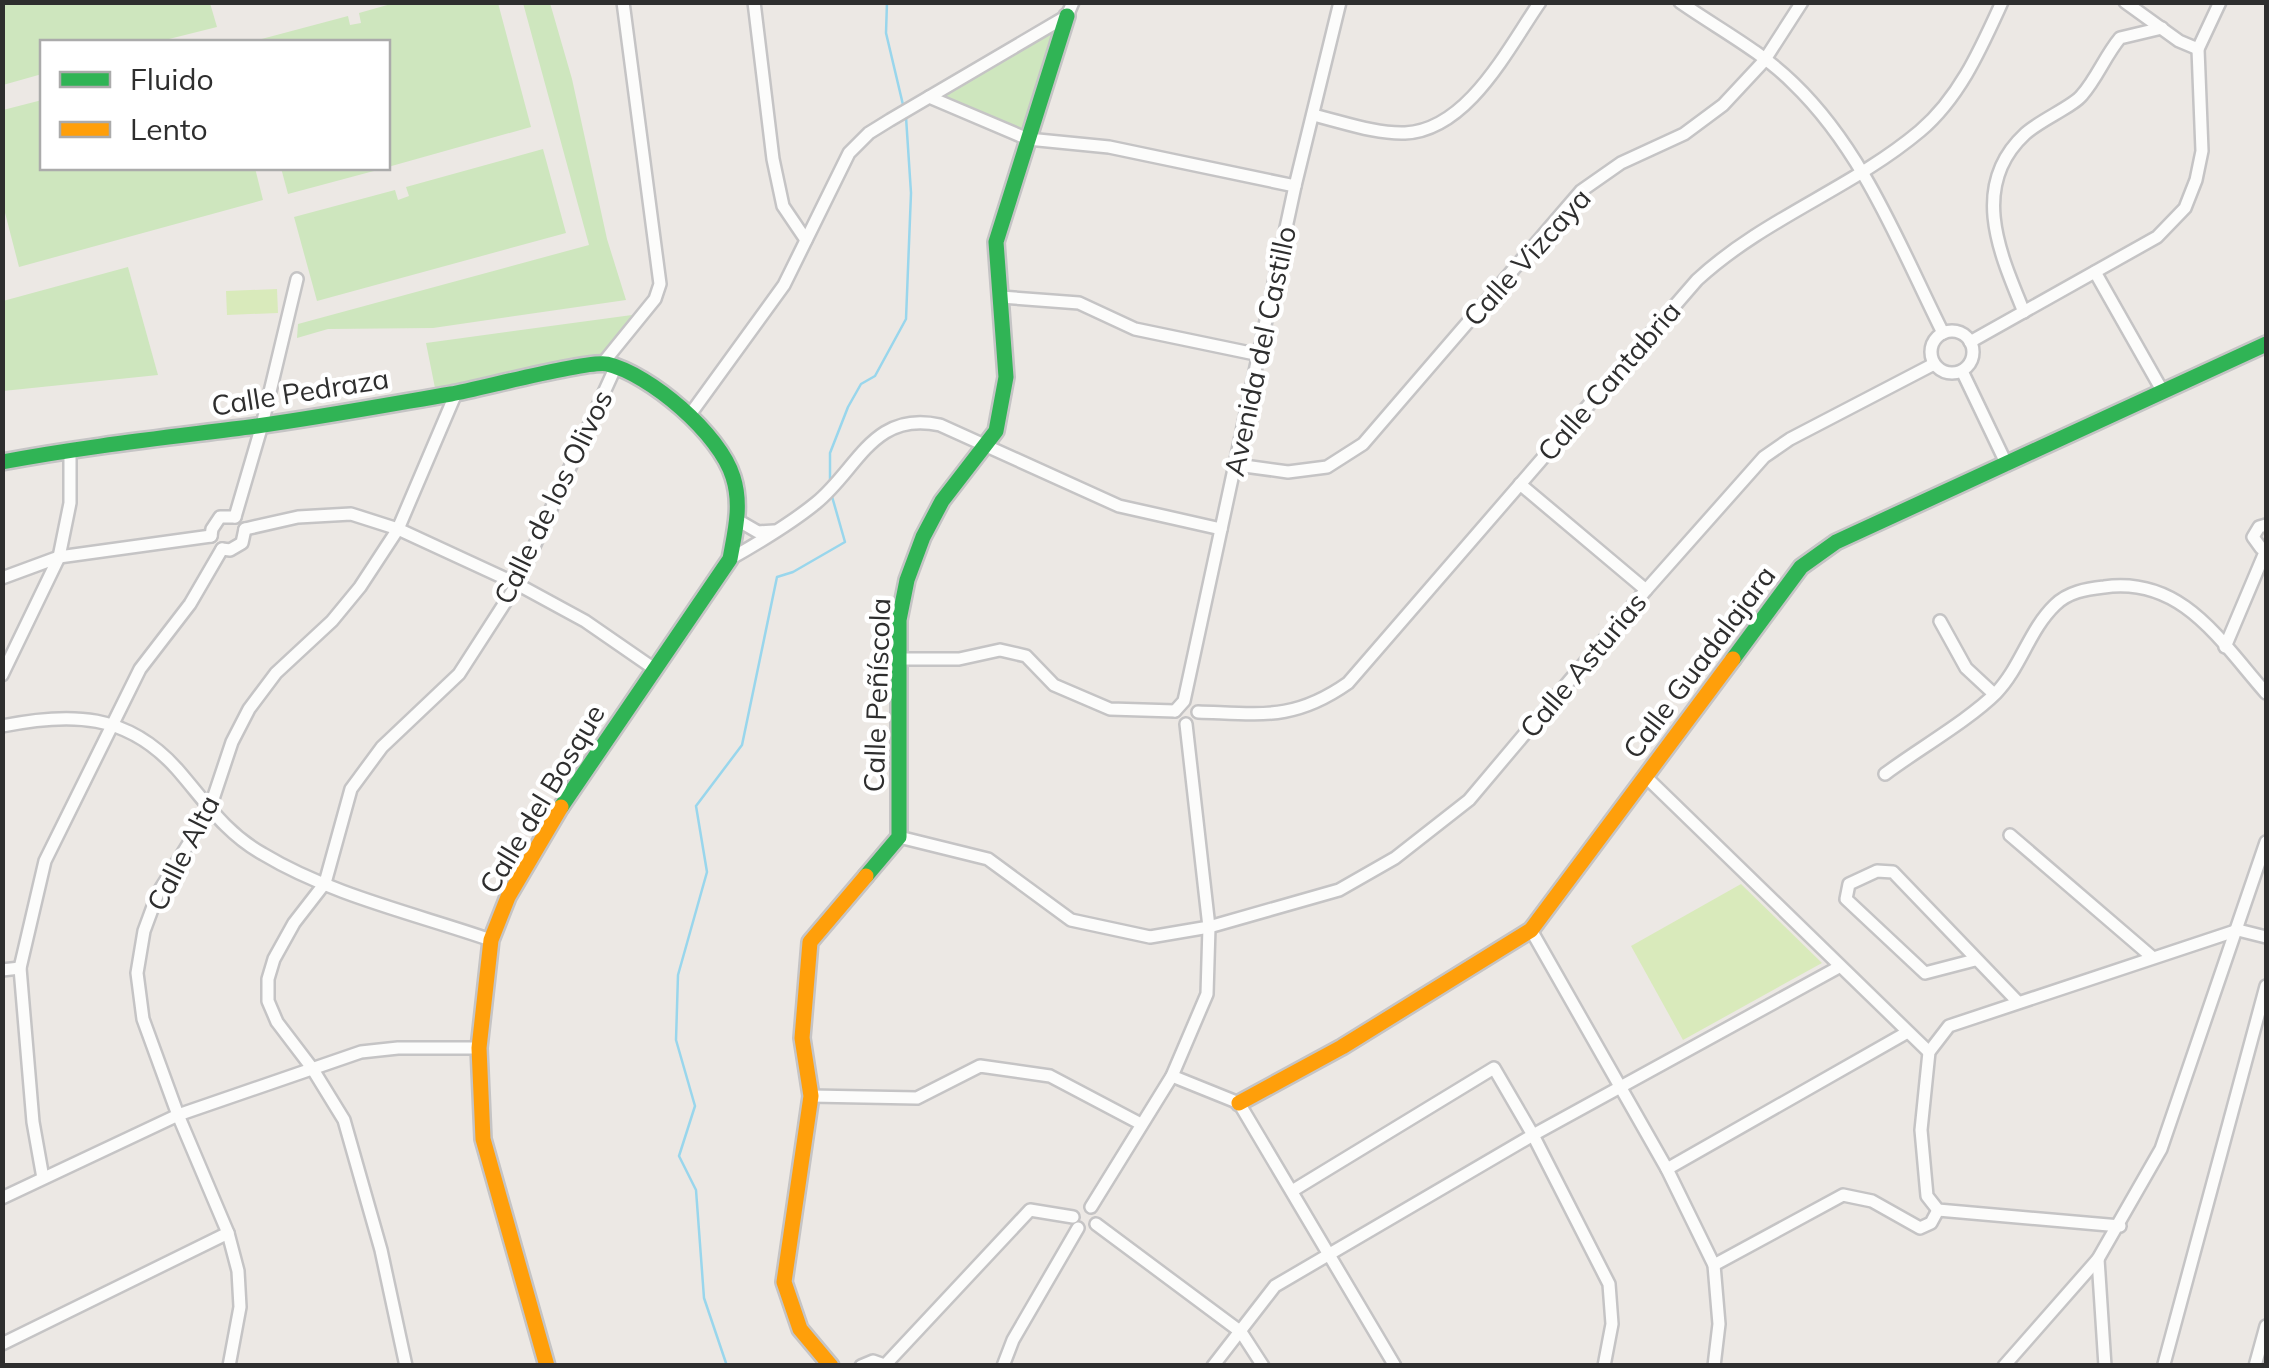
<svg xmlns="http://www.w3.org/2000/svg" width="2269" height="1368" font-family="Mulish,sans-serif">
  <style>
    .green { fill: #cee6be }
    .pitch { fill: #d9eabb }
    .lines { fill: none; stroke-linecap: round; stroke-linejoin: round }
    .stream { stroke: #99d6ec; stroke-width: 2.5 }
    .street-casing { stroke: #c5c4c5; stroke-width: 16 }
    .fast-casing { stroke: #c5c4c5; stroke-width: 20 }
    .slow-casing { stroke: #c5c4c5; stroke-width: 20 }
    .street { stroke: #fcfcfb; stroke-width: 11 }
    .fast { stroke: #30b455; stroke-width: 15 }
    .slow { stroke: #ff9f0a; stroke-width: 15 }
    .labels { text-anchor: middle; stroke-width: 9; stroke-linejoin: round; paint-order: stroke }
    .street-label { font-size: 28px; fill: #2e2e2e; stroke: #fff }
  </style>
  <rect width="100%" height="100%" fill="#ece8e4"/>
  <g class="green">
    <polygon points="398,2 498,3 531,127 388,167 388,42 250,42 348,16 350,25 361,23 359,13"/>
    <polygon points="2,3 210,3 217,27 157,42 42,42 42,74 3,85"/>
    <polygon points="523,3 550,3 572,79 607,239 626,300 433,328 328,329 297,338 298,324 589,245"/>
    <polygon points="1067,16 1028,139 929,97"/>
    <polygon points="42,100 42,168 255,168 263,200 19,267 3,205 3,110"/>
    <polygon points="543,149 566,233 317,301 294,217 395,190 398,200 409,196 406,187"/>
    <polygon points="281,168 385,168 288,194"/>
    <polygon points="128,267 158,375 3,391 3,301"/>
    <polygon points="632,315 600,356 435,388 426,343"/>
  </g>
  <g class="pitch">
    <polygon points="277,289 278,313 227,315 226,291"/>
    <polygon points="1741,884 1822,963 1683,1040 1631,946"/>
  </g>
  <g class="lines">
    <g class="stream">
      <polyline points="887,2 886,33 904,109"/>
      <polyline points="830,485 830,453 848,407 861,384 875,376 906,319 911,193 906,117"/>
      <polyline points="727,1366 704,1298 696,1190 679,1156 695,1106 676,1040 678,975 707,872 696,806 742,745 777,577 793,572 845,542 831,493"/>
    </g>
    <defs>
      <g id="street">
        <polyline points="754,2 773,159 783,206 806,240"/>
        <path d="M1680 2C1717 28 1761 51 1793 83 1864 151 1900 247 1943 333"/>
        <polyline points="2125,2 2179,41 2198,49"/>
        <polyline points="929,97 1028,139 1109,147 1295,186"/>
        <path d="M1313 115C1343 122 1375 134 1405 133 1468 130 1508 48 1540 2"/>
        <polyline points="2095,272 2163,392"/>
        <polyline points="1001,297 1079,303 1135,329 1260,355"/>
        <path d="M2024 312C2000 254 1969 186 2025 134 2040 120 2074 106 2082 95 2097 78 2105 56 2120 38L2162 28"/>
        <circle cx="1952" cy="352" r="21"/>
        <polyline points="1970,342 2157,237 2185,208 2196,180 2202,151 2198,49 2220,2"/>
        <polyline points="603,363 655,299 660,284 623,2"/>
        <polyline points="1962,371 2007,465"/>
        <polyline points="689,416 784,285 849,153 869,133 890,120 1067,16 1073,2"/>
        <polyline points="1237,465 1288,472 1327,467 1363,444 1581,191 1621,163 1684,134 1723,105 1764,61 1802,2"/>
        <polyline points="1520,484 1646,590"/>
        <polyline points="235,517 262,425 297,279"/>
        <polyline points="739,521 758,532 774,531"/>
        <polyline points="2266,525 2259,527 2253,537 2261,548 2266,549"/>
        <polyline points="245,529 298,517 351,514 398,529 517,584 585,621 653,668"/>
        <polyline points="211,536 212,529 220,517 235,517"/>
        <polyline points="222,549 230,550 242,543 245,529"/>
        <path d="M730 559C760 542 789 525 816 503 858 469 873 410 940 425L1119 506 1221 529"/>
        <polyline points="2,578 59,557 211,536"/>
        <polyline points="1940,621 1966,668 1994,694"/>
        <polyline points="2225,647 2266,550"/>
        <polyline points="898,659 959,659 1000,650 1026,656 1054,685 1110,709 1175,711"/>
        <polyline points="2,675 59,557 70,503 70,449"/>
        <polyline points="1175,711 1184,701 1295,186 1340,2"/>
        <path d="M1198 712C1261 714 1294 721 1348 683L1697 280C1764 218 1851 189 1920 131 1960 97 1981 48 2002 2"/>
        <path d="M2 726C71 712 127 713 177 769 205 801 225 833 263 854 331 895 416 914 491 940"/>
        <path d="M1885 774C1917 750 1969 720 1996 693 2021 667 2029 630 2055 605 2068 592 2086 589 2104 587 2182 576 2220 641 2266 693"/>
        <polyline points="1645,776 1929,1052"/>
        <polyline points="2010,835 2152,957"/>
        <polyline points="899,837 988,859 1071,920 1150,937 1209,927 1339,890 1395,858 1469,800 1646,590 1764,457 1790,439 1934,364"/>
        <polyline points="1531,930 1667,1169 1714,1265 1719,1324 1714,1366"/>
        <polyline points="1975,960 1925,973 1846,899 1849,884 1877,871 1893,872 2017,1001"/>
        <polyline points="2,970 20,968"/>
        <polyline points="1172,1076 1239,1103 1395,1366"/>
        <polyline points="811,1096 917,1098 980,1066 1050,1076 1141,1124"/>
        <polyline points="1667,1169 1906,1033"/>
        <polyline points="43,1178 33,1122 20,968 45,861 140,669 190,604 222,549"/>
        <polyline points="1292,1191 1494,1068 1533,1135 1609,1284 1612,1324 1604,1366"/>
        <polyline points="2,1198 178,1115 361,1052 398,1048 479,1048"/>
        <polyline points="1091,1207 1172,1076 1207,994 1209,927 1186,724"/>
        <polyline points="1096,1224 1241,1332 1263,1366"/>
        <polyline points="2120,1226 1938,1210 1927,1196 1921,1130 1929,1052 1949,1026 2238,930 2266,937"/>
        <polyline points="2098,1259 2105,1366"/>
        <polyline points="1714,1265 1843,1195 1872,1201 1920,1228 1931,1223 1938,1210"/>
        <polyline points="2,1344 228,1233"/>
        <polyline points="886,1364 1030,1210 1073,1217"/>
        <polyline points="2164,1364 2266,986"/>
        <polyline points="229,1366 240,1307 238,1271 228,1233 178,1115 143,1019 137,973 144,931 158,893 209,811 232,742 249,709 276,673 332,621 360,587 398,529 456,393"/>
        <polyline points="406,1366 381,1250 344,1120 312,1068 277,1022 268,1001 268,979 274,959 294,923 325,883 351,789 382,747 459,674 517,584 616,366"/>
        <polyline points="861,1366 873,1361 887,1366"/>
        <polyline points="1003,1366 1013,1340 1078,1228"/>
        <polyline points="1213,1366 1275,1286 1533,1135 1839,967"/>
        <polyline points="2004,1366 2098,1259 2161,1149 2266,842"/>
        <polyline points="2255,1366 2266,1326"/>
      </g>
      <g id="fast">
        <path d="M2 462C86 446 172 437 257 426 322 417 387 405 451 394 480 389 587 360 607 364 650 374 720 434 733 477 742 505 735 531 730 559L561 807"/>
        <polyline points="1733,659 1801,567 1836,542 2266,344"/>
        <polyline points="866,876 899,837 899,620 907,580 923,537 942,501 996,431 1006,377 996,242 1067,16"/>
      </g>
      <g id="slow">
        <polyline points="1239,1103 1342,1047 1531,930 1733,659"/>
        <polyline points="547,1366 483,1139 479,1048 491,940 508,897 561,807"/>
        <polyline points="831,1366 800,1329 784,1282 811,1096 802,1038 810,942 866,876"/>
      </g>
    </defs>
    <use href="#street" class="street-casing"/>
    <use href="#fast" class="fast-casing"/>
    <use href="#slow" class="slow-casing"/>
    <use href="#street" class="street"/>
    <use href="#fast" class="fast"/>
    <use href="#slow" class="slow"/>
  </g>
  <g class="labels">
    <g class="street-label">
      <text transform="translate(1527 257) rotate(-48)" y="10">Calle Vizcaya</text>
      <text transform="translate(1260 351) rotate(-78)" y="10">Avenida del Castillo</text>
      <text transform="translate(1609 381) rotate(-49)" y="10">Calle Cantabria</text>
      <text transform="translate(300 392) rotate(-9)" y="10">Calle Pedraza</text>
      <text transform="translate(553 497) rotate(-64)" y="10">Calle de los Olivos</text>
      <text transform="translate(1699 662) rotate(-53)" y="10">Calle Guadalajara</text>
      <text transform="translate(1583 665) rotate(-50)" y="10">Calle Asturias</text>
      <text transform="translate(877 695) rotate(-88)" y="10">Calle Peñíscola</text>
      <text transform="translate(542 799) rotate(-59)" y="10">Calle del Bosque</text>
      <text transform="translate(183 853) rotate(-63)" y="10">Calle Alta</text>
    </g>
  </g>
  <rect width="2269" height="1368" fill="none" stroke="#2e2e2e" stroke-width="10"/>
  <rect x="40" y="40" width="350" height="130" fill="#ffffff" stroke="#ababab" stroke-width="2.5"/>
  <rect x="60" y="72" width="50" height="15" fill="#30b455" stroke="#ababab" stroke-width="2.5"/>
  <text x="130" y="90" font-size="30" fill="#2e2e2e">Fluido</text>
  <rect x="60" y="122" width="50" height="15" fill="#ff9f0a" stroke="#ababab" stroke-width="2.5"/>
  <text x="130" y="140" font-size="30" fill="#2e2e2e">Lento</text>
</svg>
